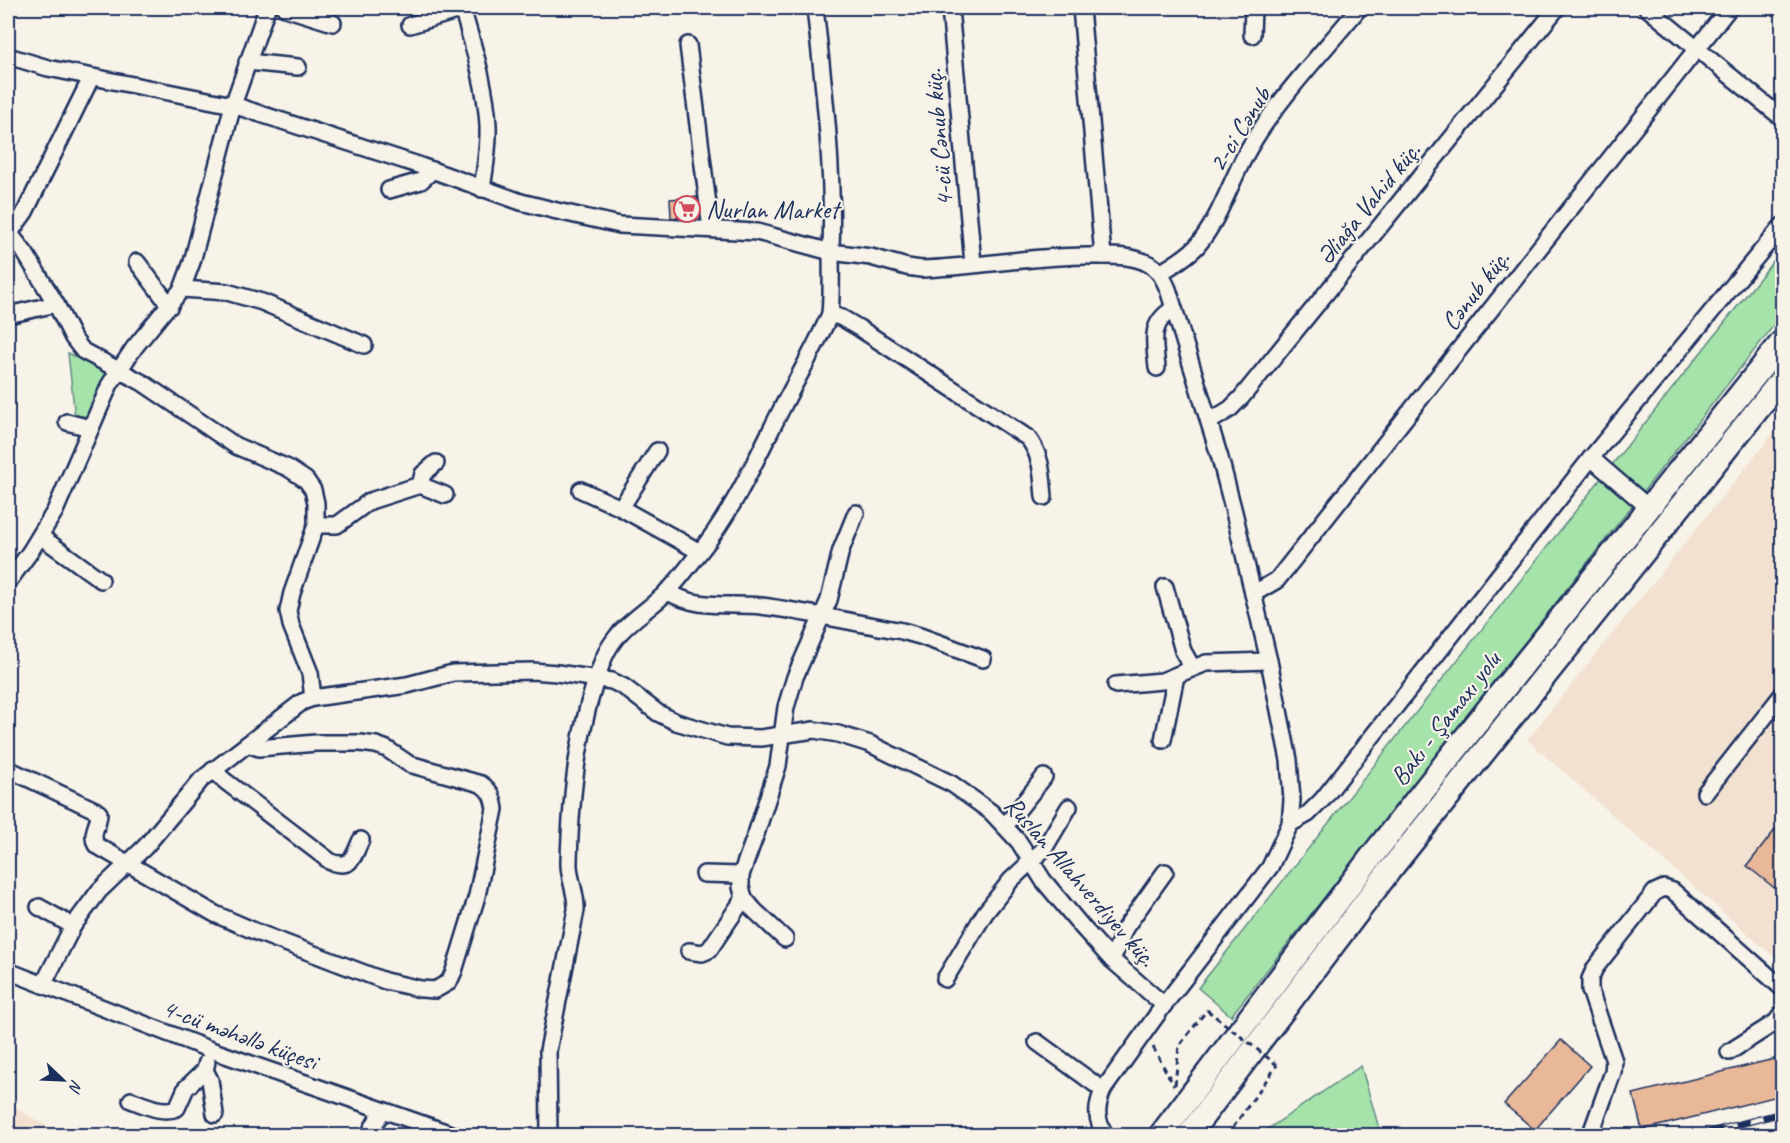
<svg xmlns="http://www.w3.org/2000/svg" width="1790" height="1143" font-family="Caveat,sans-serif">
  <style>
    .built { fill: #f2e1d0 }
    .green { fill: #a6e3aa; stroke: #608984; stroke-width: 1.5 }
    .building { fill: #e8b899; stroke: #1b2f5e; stroke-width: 1.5 }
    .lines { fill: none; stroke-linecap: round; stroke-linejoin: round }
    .minor-casing { stroke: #1b2f5e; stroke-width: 20 }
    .highway-casing { stroke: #1b2f5e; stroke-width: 27 }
    .path { stroke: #1b2f5e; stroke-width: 3; stroke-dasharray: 6 4.5; stroke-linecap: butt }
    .minor { stroke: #f7f3e8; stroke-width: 15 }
    .highway { stroke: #f7f3e8; stroke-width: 22 }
    .rail-casing { stroke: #1b2f5e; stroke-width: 7 }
    .rail { stroke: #f7f3e8; stroke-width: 4.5; stroke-dasharray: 14; stroke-linecap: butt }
    .path-bridge { stroke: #1b2f5e; stroke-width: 3; stroke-dasharray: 6 4.5; stroke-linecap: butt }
    .labels { text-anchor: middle; stroke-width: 4.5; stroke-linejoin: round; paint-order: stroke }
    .street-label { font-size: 26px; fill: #1b2f5e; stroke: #f7f3e8 }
    .poi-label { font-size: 26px; fill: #1b2f5e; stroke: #f7f3e8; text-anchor: start }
  </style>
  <rect width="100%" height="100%" fill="#f7f3e8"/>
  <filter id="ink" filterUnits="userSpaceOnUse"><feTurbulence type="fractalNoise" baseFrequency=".0167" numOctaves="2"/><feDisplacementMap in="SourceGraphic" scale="12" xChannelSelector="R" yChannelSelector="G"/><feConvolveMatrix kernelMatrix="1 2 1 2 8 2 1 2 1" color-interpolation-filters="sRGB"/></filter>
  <g filter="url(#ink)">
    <g class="built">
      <polygon points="1782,422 1782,964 1527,740"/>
      <polygon points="11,1105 62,1135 8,1135 8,1110"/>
    </g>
    <g class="green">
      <polygon points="1782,250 1782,315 1231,1016 1198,988"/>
      <polygon points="68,353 106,373 88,416 75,417"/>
      <polygon points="1361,1066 1381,1135 1259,1135"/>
    </g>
    <g class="building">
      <polygon points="697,197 700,216 671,218 670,199"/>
      <polygon points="1782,821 1782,894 1747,866"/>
      <polygon points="1561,1040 1590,1066 1535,1130 1504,1104"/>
      <polygon points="1782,1057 1782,1095 1642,1130 1633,1094"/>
    </g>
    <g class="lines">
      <defs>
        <g id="minor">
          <polyline points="285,8 333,23"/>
          <path d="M462 8C473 46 486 85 488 125 489 147 485 168 482 189"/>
          <polyline points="950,8 973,264"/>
          <polyline points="1081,8 1103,256"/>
          <polyline points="1647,8 1782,118"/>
          <polyline points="410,25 463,9"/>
          <polyline points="1252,35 1253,8"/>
          <polyline points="688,45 711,229"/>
          <path d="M8 56 48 68 233 105 415 164 521 202 557 211 620 225 757 232 831 252 871 257 907 267 921 269C979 267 1037 255 1095 256 1113 256 1132 255 1149 264 1159 269 1163 278 1168 289L1220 458 1234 512 1269 661 1289 760 1292 800 1290 824 1270 867 1164 1005 1103 1090C1096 1107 1095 1119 1106 1136"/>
          <polyline points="247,62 298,67"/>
          <polyline points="389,190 421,181 433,170"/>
          <polyline points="8,231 25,253 56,304 73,338 83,351 143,383 236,446 288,468 306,480 313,490 316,503 316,525 292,593 288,611 291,625 310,673 313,698"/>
          <polyline points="10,233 25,212 91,78"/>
          <polyline points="137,262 170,306"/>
          <path d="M1160 273C1173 265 1187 257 1197 246 1221 218 1232 176 1251 145 1281 95 1323 52 1359 8"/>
          <polyline points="182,289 227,292 262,302 364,345"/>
          <path d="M830 314 842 318 859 328 1028 438C1042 456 1042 475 1044 497"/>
          <polyline points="8,315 56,304"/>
          <path d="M1157 368C1155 343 1148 324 1173 309"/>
          <polyline points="67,422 90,428"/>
          <polyline points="1209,422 1230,409 1241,398 1557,8"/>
          <polyline points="1591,458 1649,508"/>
          <polyline points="420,485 445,495"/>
          <polyline points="581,490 621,508 700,552"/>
          <polyline points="621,508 657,451"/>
          <polyline points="316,525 337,525 370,501 420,485 423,474 436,463"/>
          <polyline points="40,536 101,580"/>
          <polyline points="8,582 30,552 55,511 110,384 134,348 182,289 192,262 233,105 267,8"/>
          <polyline points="1165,587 1183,651 1192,667"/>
          <path d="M667 591C696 610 728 603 761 606 808 612 855 623 902 631L920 636 983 659"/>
          <polyline points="1253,594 1277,580 1729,8"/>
          <polyline points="1116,685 1162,681 1206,663 1269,661"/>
          <polyline points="1163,740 1176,676"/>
          <path d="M8 769 95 810 99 813C99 825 90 833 96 845L215 914 259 933 385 981 421 989 435 990 449 982 454 971 477 896 495 809C493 797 491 791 481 784L409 764 387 749 376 745 360 743H316L259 748 248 744"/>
          <path d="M213 770 225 781 331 862C352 869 353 857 361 840"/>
          <polyline points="1705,793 1782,695"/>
          <polyline points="1290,824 1308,814 1323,799 1591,458 1782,226"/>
          <polyline points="1005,826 1044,777"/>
          <polyline points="704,874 741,875"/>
          <polyline points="39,907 73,926"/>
          <polyline points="785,939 754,910 744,898 741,887 741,875 757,831 778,766 786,707 795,677 829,600 841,550 856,513"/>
          <polyline points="689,951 702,953 709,950 744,898"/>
          <polyline points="1112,960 1125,928 1165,872"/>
          <polyline points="8,971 211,1050 457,1136"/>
          <polyline points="945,979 985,913 1011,880 1044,849 1069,807"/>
          <polyline points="43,985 73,926 99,891 145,847 201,780 302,702 313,698 407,685 453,673 532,671 557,673 612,681 624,687 658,713 676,722 727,737 761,738 814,730 838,734 870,744 952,784 991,812 1019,842 1043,880 1083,928 1112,960 1164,1005"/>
          <polyline points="1037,1042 1103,1090"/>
          <polyline points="1729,1052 1776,1022 1782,1014"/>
          <polyline points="207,1062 205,1070 210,1080 215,1114"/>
          <path d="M131 1100C145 1105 162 1114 177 1108L186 1088 205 1070"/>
          <polyline points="368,1136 382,1111"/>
          <path d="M549 1136 548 1051 576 910C577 893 568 878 569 861 571 793 578 724 603 660 616 627 643 615 667 592 679 580 689 566 699 553 734 510 757 457 782 408 798 377 816 346 830 314 832 293 831 272 831 250 834 169 824 88 815 8"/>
          <polyline points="1590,1136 1613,1072 1614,1061 1590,990 1590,979 1595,968 1655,892 1664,888 1673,891 1782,988"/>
        </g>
        <g id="highway">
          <polyline points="1160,1136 1372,856 1503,690 1782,342"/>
          <polyline points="1188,1136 1389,871 1782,379"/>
        </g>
      </defs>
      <use href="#minor" class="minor-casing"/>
      <use href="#highway" class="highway-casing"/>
      <g class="path">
        <polyline points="1153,1047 1174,1086"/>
        <polyline points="1175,1085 1179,1046 1207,1010"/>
        <polyline points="1227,1136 1277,1065"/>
      </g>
      <use href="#minor" class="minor"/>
      <use href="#highway" class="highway"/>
      <defs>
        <polyline id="rail" points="1695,1136 1782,1113"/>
      </defs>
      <use href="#rail" class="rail-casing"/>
      <use href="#rail" class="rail"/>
      <polyline class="path-bridge" points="1207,1010 1277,1065"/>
    </g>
  </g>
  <defs>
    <symbol id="supermarket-ring" viewBox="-11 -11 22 22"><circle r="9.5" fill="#f7f3e8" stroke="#d1495b" stroke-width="1.5"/><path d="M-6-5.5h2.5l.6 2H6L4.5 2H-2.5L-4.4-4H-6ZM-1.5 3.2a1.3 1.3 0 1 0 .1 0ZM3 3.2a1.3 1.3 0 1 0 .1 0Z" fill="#d1495b"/></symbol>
  </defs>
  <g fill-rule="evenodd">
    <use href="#supermarket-ring" x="672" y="194" width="30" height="30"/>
  </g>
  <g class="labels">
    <g class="street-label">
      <text transform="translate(1239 129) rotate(-58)" y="9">2-ci Cənub</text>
      <text transform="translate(938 138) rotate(-95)" y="9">4-cü Cənub küç.</text>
      <text transform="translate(1368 203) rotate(-51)" y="9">Əliağa Vahid küç.</text>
      <text transform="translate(1475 290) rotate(-52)" y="9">Cənub küç.</text>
      <text transform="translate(1445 718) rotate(-52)" y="9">Bakı - Şamaxı yolu</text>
      <text transform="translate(1081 881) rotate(49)" y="9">Ruslan Allahverdiyev küç.</text>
      <text transform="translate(240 1034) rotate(20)" y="9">4-cü məhəllə küçesi</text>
    </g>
    <g class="poi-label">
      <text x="706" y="218">Nurlan Market</text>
    </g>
  </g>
  <rect width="1790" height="1143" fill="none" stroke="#f7f3e8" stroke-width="30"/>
  <rect x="15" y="15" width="1760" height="1113" fill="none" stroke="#1b2f5e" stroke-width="2" filter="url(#ink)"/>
  <g transform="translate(63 1080) rotate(113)" stroke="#f7f3e8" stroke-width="4.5" paint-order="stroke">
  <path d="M0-4.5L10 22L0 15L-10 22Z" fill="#1b2f5e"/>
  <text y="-9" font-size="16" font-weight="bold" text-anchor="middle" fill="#1b2f5e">N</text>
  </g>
</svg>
